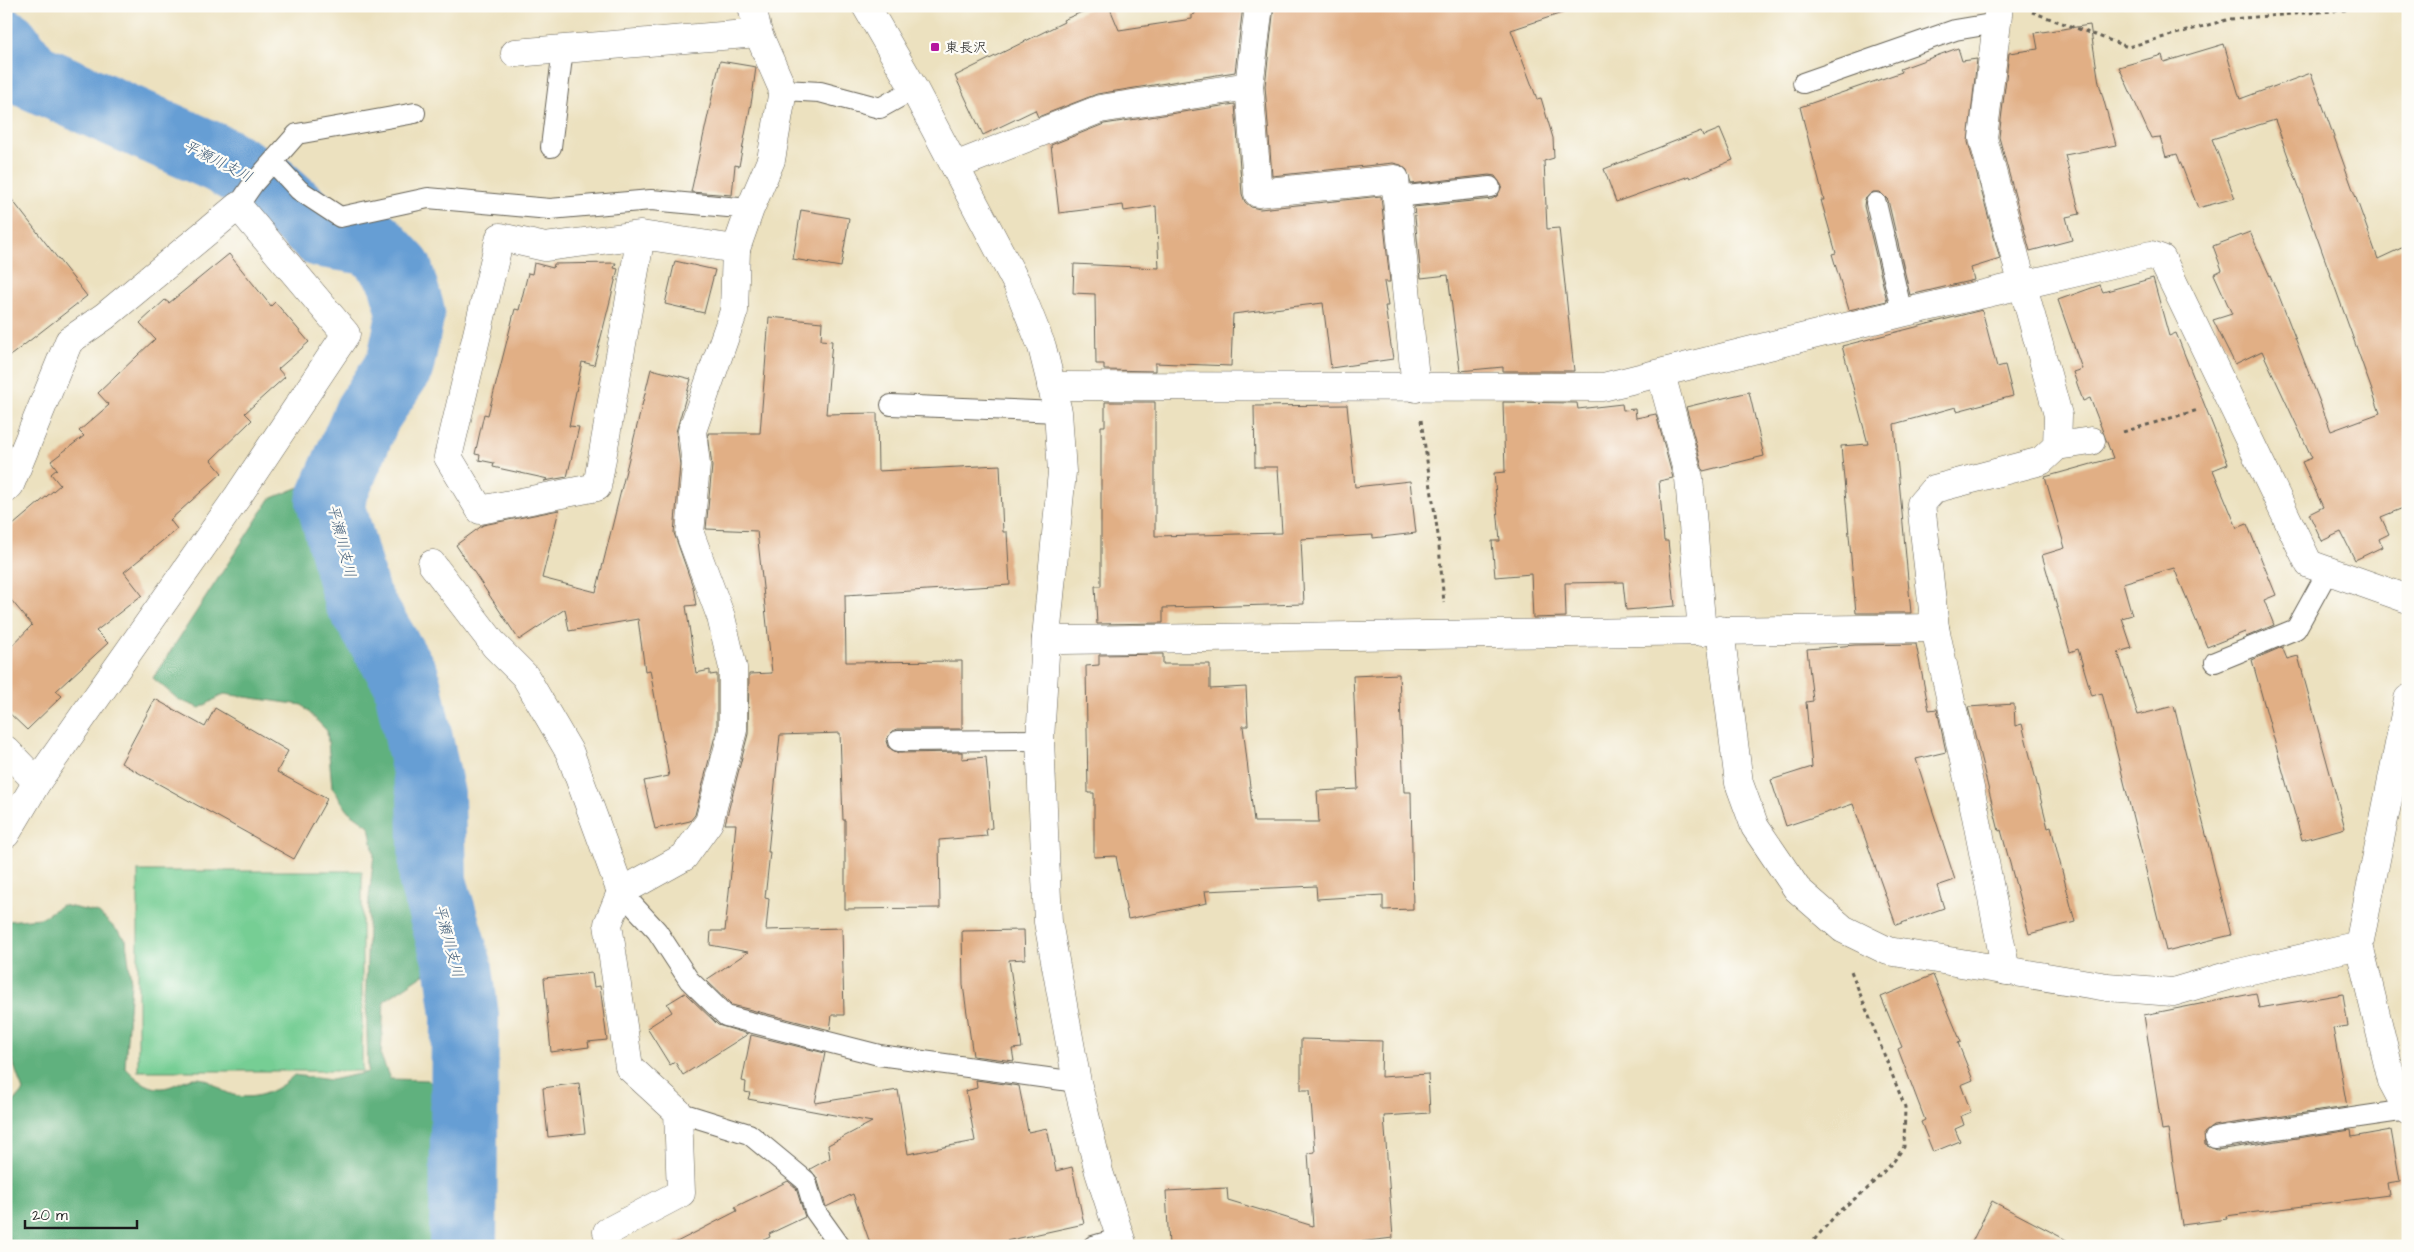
<svg xmlns="http://www.w3.org/2000/svg" width="2414" height="1252" font-family="'Architects Daughter','Klee One',sans-serif">
  <style>
    .green { fill: #76ce94; stroke: #497558 }
    .forest { fill: #60b17e; stroke: #3e664d }
    .lines { fill: none; stroke-linecap: round; stroke-linejoin: round }
    .river { stroke: #669ed4; stroke-width: 68 }
    .building { fill: #e1af85 }
    .lane-casing { stroke: #656155; stroke-width: 22 }
    .street-casing { stroke: #656155; stroke-width: 29 }
    .secondary-casing { stroke: #656155; stroke-width: 29 }
    .path { stroke: #656155; stroke-width: 3; stroke-dasharray: 4 4; stroke-linecap: butt }
    .lane { stroke: #fff; stroke-width: 20 }
    .street { stroke: #fff; stroke-width: 28 }
    .secondary { stroke: #fff; stroke-width: 28 }
    .poi-dot { fill: #b5179e; stroke: #fdfcf7; stroke-width: 2 }
    .labels { text-anchor: middle; stroke-width: 4.5; stroke-linejoin: round; paint-order: stroke }
    .poi-label { font-size: 14px; fill: #1c1c1c; stroke: #fdfcf7; text-anchor: start }
    .water-label { font-size: 15px; font-style: italic; fill: #415d78; stroke: #fdfcf7 }
  </style>
  <rect width="100%" height="100%" fill="#fdfcf7"/>
  <filter id="ink" filterUnits="userSpaceOnUse"><feTurbulence type="fractalNoise" baseFrequency=".02" numOctaves="2"/><feDisplacementMap in="SourceGraphic" scale="10" xChannelSelector="R" yChannelSelector="G"/><feConvolveMatrix kernelMatrix="1 2 1 2 8 2 1 2 1" color-interpolation-filters="sRGB"/></filter>
  <filter id="wash" filterUnits="userSpaceOnUse"><feTurbulence type="fractalNoise" baseFrequency=".0096" numOctaves="4" result="noise"/><feDisplacementMap in="SourceGraphic" scale="20" xChannelSelector="R" yChannelSelector="G"/><feGaussianBlur stdDeviation="1.12" result="paint"/><feColorMatrix in="noise" values="0 0 0 0 0 0 0 0 0 0 0 0 0 0 0 0 0 1.4 0 .05"/><feComposite in="paint" operator="in"/></filter>
  <g filter="url(#wash)">
    <rect width="100%" height="100%" fill="#ece1bf"/>
    <rect class="green" x="138" y="871" width="224" height="200"/>
    <path class="forest" d="M312 482 357 505 361 563 377 599 410 656 433 725 438 774 439 824 462 885 470 925 439 964 384 1001 381 1056 390 1079 428 1080 445 1098 453 1246H16L6 1235V1111L23 1091 6 1043V921L41 918 62 905 99 913 126 939 131 982 125 1067C136 1079 151 1092 168 1087 176 1085 185 1079 194 1078 211 1077 215 1088 228 1093 251 1103 277 1092 294 1075L331 1080 368 1072 366 985 369 898 374 854 369 826 348 811 332 787 327 731 302 705 224 694 200 708 179 700 153 678 270 499Z"/>
    <g class="lines">
      <polyline class="river" points="6,43 30,75 221,160 270,188 322,234 372,242 399,271 411,312 400,365 368,413 330,501 357,598 406,679 431,795 433,882 459,969 465,1016 463,1246"/>
    </g>
    <g id="blocks">
      <g class="building">
        <polygon points="1096,6 1109,6 1119,30 1192,19 1192,15 1195,14 1194,6 1243,6 1235,72 1097,94 1038,117 1035,110 983,135 955,76 1064,22 1063,20"/>
        <polygon points="1274,6 1564,6 1565,12 1511,30 1537,99 1541,98 1553,138 1554,158 1544,161 1547,229 1559,228 1574,371 1503,371 1503,367 1460,371 1448,275 1421,278 1414,207 1492,199 1497,196 1502,186 1495,176 1489,175 1411,184 1407,170 1401,165 1393,163 1272,176 1265,86"/>
        <polygon points="2090,25 2099,83 2116,145 2065,155 2080,214 2066,217 2072,240 2030,251 1999,137 2009,53 2038,49 2035,33"/>
        <polygon points="2224,44 2240,99 2311,73 2378,259 2408,245 2408,506 2381,517 2389,534 2379,539 2382,547 2355,560 2341,532 2322,541 2309,514 2323,507 2302,462 2312,458 2262,351 2235,364 2213,320 2232,314 2214,274 2222,270 2213,246 2250,232 2279,296 2331,431 2380,413 2275,120 2212,139 2235,198 2198,208 2177,154 2166,157 2160,137 2151,138 2119,67 2162,55 2164,62"/>
        <polygon points="1958,48 1962,61 1977,59 1968,142 2000,259 1971,268 1974,280 1910,295 1888,200 1880,192 1873,192 1865,199 1864,206 1887,301 1849,310 1832,254 1836,253 1821,200 1824,200 1800,107 1902,72 1900,69"/>
        <polygon points="720,61 756,67 752,98 739,166 735,165 732,195 691,192"/>
        <polygon points="1235,104 1242,194 1245,202 1251,207 1260,209 1381,196 1390,282 1384,282 1388,306 1385,306 1393,359 1331,368 1323,303 1233,314 1231,366 1155,363 1155,371 1104,370 1104,364 1096,364 1095,294 1073,293 1074,264 1159,268 1156,206 1124,211 1123,205 1059,213 1051,145 1104,124"/>
        <polygon points="1720,129 1733,160 1690,178 1689,176 1616,202 1604,169 1701,131 1703,136"/>
        <polygon points="6,192 87,296 6,359"/>
        <polygon points="801,210 849,218 841,267 793,259"/>
        <polygon points="229,254 271,306 275,302 309,342 278,369 285,377 245,413 252,420 211,460 222,473 170,520 177,529 124,572 142,595 96,631 108,643 56,691 62,696 27,730 6,710 6,652 32,625 6,594 6,531 60,485 51,474 57,469 51,461 84,436 79,431 109,405 98,393 155,339 140,323 165,300 169,303"/>
        <polygon points="675,261 715,270 704,313 665,304"/>
        <polygon points="534,263 553,268 554,264 616,263 614,268 618,269 594,365 582,362 569,426 579,427 567,477 544,481 548,479 493,467 494,463 479,460 480,455 475,454 484,414 488,415 515,309 519,310 528,273 532,274"/>
        <polygon points="2153,278 2169,336 2176,333 2228,464 2213,470 2237,528 2247,524 2276,595 2264,600 2274,625 2246,637 2245,632 2207,647 2174,568 2123,583 2132,615 2122,618 2132,648 2118,652 2138,715 2174,706 2231,935 2166,951 2102,693 2092,696 2078,649 2070,652 2042,555 2065,548 2045,477 2113,458 2090,398 2083,401 2073,372 2082,369 2058,300 2100,285 2103,292"/>
        <polygon points="1982,310 1997,367 2005,365 2013,396 1957,411 1956,407 1894,424 1911,613 1856,613 1841,446 1868,444 1842,346"/>
        <polygon points="769,317 822,322 821,340 832,341 826,414 877,413 878,471 1000,465 1003,532 1007,532 1010,585 845,595 846,662 962,661 962,729 897,729 892,731 886,741 888,747 898,753 962,752 962,759 986,757 992,828 986,829 987,836 939,840 940,908 845,909 845,820 843,820 840,733 780,735 768,852 770,852 765,898 769,899 766,930 842,928 844,1015 832,1015 830,1030 732,1005 706,980 748,952 710,945 711,931 725,931 736,824 725,824 748,734 749,674 772,673 757,531 706,529 712,466 708,433 760,433"/>
        <polygon points="651,369 691,379 676,432 680,465 674,533 693,587 696,605 686,606 696,673 710,670 710,675 717,674 717,728 695,815 690,821 655,829 644,781 669,776 650,670 645,671 638,619 569,631 565,609 519,640 456,545 483,525 559,510 542,578 596,592"/>
        <polygon points="1749,392 1764,456 1703,471 1686,407"/>
        <polygon points="1105,402 1155,402 1155,536 1282,533 1278,467 1255,467 1254,406 1347,405 1355,487 1410,481 1416,533 1373,538 1373,535 1301,539 1304,604 1163,608 1163,623 1097,624 1095,586 1101,586 1101,426 1105,426"/>
        <polygon points="1503,402 1577,403 1578,409 1622,404 1623,410 1635,409 1636,418 1656,414 1673,478 1659,481 1664,541 1668,541 1675,606 1626,610 1623,582 1565,583 1566,617 1533,618 1531,574 1495,577 1492,541 1500,541 1494,473 1505,472"/>
        <polygon points="1916,644 1929,710 1937,709 1946,752 1916,759 1955,880 1937,886 1944,908 1896,925 1853,804 1786,826 1771,780 1812,767 1806,702 1813,701 1807,649 1855,645"/>
        <polygon points="2282,647 2287,659 2298,656 2345,828 2302,840 2252,660"/>
        <polygon points="1163,654 1163,664 1210,664 1210,689 1246,687 1248,726 1243,726 1254,822 1319,822 1317,791 1358,789 1353,676 1399,674 1404,792 1411,792 1413,909 1383,910 1383,895 1317,899 1316,886 1205,891 1207,903 1128,919 1116,856 1094,857 1094,793 1088,793 1086,666 1099,665 1099,655"/>
        <polygon points="155,699 205,727 215,708 288,751 277,772 327,799 294,859 121,763"/>
        <polygon points="2014,704 2015,726 2022,724 2048,828 2051,827 2075,922 2029,934 2001,830 1999,831 1968,707"/>
        <polygon points="1024,930 1025,959 1009,960 1022,1048 1012,1049 1014,1061 973,1056 963,985 962,931"/>
        <polygon points="592,973 594,987 600,986 607,1040 588,1042 589,1047 551,1052 544,978"/>
        <polygon points="1933,975 1961,1042 1958,1043 1973,1080 1961,1085 1971,1112 1961,1116 1964,1125 1955,1129 1960,1141 1933,1152 1921,1122 1925,1120 1898,1049 1902,1047 1881,997"/>
        <polygon points="685,993 718,1025 748,1034 683,1075 675,1062 670,1065 647,1028 672,1012 667,1004"/>
        <polygon points="2256,993 2259,1008 2343,994 2348,1026 2333,1028 2347,1107 2213,1126 2204,1133 2205,1145 2217,1150 2351,1130 2352,1137 2391,1130 2400,1181 2387,1183 2389,1195 2226,1216 2227,1219 2182,1225 2168,1129 2162,1130 2144,1015"/>
        <polygon points="751,1035 825,1053 815,1103 898,1090 908,1154 975,1141 966,1091 977,1088 976,1080 1019,1086 1028,1132 1047,1128 1056,1171 1072,1167 1084,1224 983,1246 871,1246 853,1194 826,1207 817,1178 810,1169 830,1158 828,1145 872,1122 748,1099 750,1093 745,1092 746,1082 742,1081"/>
        <polygon points="1301,1039 1382,1041 1381,1077 1428,1074 1430,1113 1384,1116 1393,1238 1359,1242 1359,1246 1169,1246 1166,1191 1227,1188 1228,1200 1313,1226 1308,1153 1315,1152 1310,1090 1301,1090"/>
        <polygon points="579,1083 585,1133 548,1137 543,1088"/>
        <polygon points="788,1181 796,1188 805,1217 769,1234 770,1237 752,1246 669,1246 737,1211 735,1207"/>
        <polygon points="1992,1201 2078,1246 1970,1246"/>
      </g>
    </g>
  </g>
  <g filter="url(#ink)">
    <use href="#blocks" fill-opacity="0" stroke="#656155" stroke-width="1"/>
    <g class="lines">
      <defs>
        <g id="lane">
          <polyline points="1803,83 1955,30 1997,23"/>
          <polyline points="783,90 820,92 880,108 914,89"/>
          <polyline points="551,147 563,49"/>
          <polyline points="273,162 299,190 340,217 428,198 550,209 651,200 750,209"/>
          <polyline points="1397,197 1490,187"/>
          <polyline points="1876,203 1902,313"/>
          <polyline points="238,206 253,184 297,134 415,113"/>
          <polyline points="891,405 1058,412"/>
          <polyline points="2215,662 2296,629 2328,571"/>
          <polyline points="898,741 1040,740"/>
          <polyline points="621,892 657,931 689,980 726,1016 879,1055 1077,1082"/>
          <polyline points="678,1112 749,1134 806,1181 815,1211 840,1246"/>
          <polyline points="2215,1138 2407,1110"/>
          <polyline points="1093,1246 1120,1238"/>
        </g>
        <g id="street">
          <polyline points="1999,6 1983,138 2058,415 2057,446 2041,461 1934,489 1921,504 1935,628 1975,811 2006,971"/>
          <polyline points="515,53 758,33"/>
          <polyline points="1249,86 1258,193 1395,179 1416,388"/>
          <polyline points="955,166 1100,109 1249,86 1259,6"/>
          <polyline points="641,235 597,487 480,510 448,457 500,237 545,247 641,235 736,249 750,209 771,160 783,90 758,33 752,6"/>
          <polyline points="1661,374 1689,478 1702,632"/>
          <polyline points="1051,386 1603,387 1902,313 2151,255 2162,259 2309,564 2408,599"/>
          <polyline points="2057,446 2091,441"/>
          <polyline points="6,489 10,485 69,341 105,316 238,206 346,334 238,496 37,782 6,834"/>
          <polyline points="432,564 495,646 525,676 570,753 621,892"/>
          <polyline points="1720,630 1739,783 1755,827 1797,889 1843,929 1888,951 2107,987 2173,992 2234,974 2359,945"/>
          <polyline points="1046,638 1063,640 1935,628"/>
          <polyline points="2408,699 2359,945 2392,1081 2408,1111"/>
          <polyline points="6,750 37,782"/>
          <polyline points="607,1232 681,1193 678,1112 629,1067 608,924 621,892 684,857 709,822 733,730 733,668 721,617 690,534 696,465 692,431 734,311 736,249"/>
        </g>
        <polyline id="secondary" points="866,6 914,89 1017,284 1042,347 1058,412 1062,472 1046,638 1040,740 1048,922 1077,1082 1099,1172 1123,1246"/>
      </defs>
      <use href="#lane" class="lane-casing"/>
      <use href="#street" class="street-casing"/>
      <use href="#secondary" class="secondary-casing"/>
      <g class="path">
        <polyline points="2032,12 2128,47 2230,19 2345,10 2349,6"/>
        <polyline points="1421,420 1438,535 1444,603"/>
        <polyline points="2123,432 2198,410"/>
        <polyline points="1809,1246 1839,1211 1866,1190 1894,1161 1904,1147 1905,1107 1851,971"/>
      </g>
      <use href="#lane" class="lane"/>
      <use href="#street" class="street"/>
      <use href="#secondary" class="secondary"/>
    </g>
  </g>
  <rect class="poi-dot" x="930" y="42" width="10" height="10" rx="2.5"/>
  <g class="labels">
    <g class="poi-label">
      <text x="945" y="52">東長沢</text>
    </g>
    <g class="water-label">
      <text transform="translate(218 161) rotate(27)" y="5">平瀬川支川</text>
      <text transform="translate(342 541) rotate(76)" y="5">平瀬川支川</text>
      <text transform="translate(449 941) rotate(75)" y="5">平瀬川支川</text>
    </g>
  </g>
  <rect width="2414" height="1252" fill="none" stroke="#fdfcf7" stroke-width="25"/>
  <path d="M25 1220v8h112v-8" fill="none" stroke="#1c1c1c" stroke-width="2.5"/>
  <text x="32" y="1220" font-size="15" fill="#1c1c1c" stroke="#fdfcf7" stroke-width="4" paint-order="stroke">20 m</text>
</svg>
